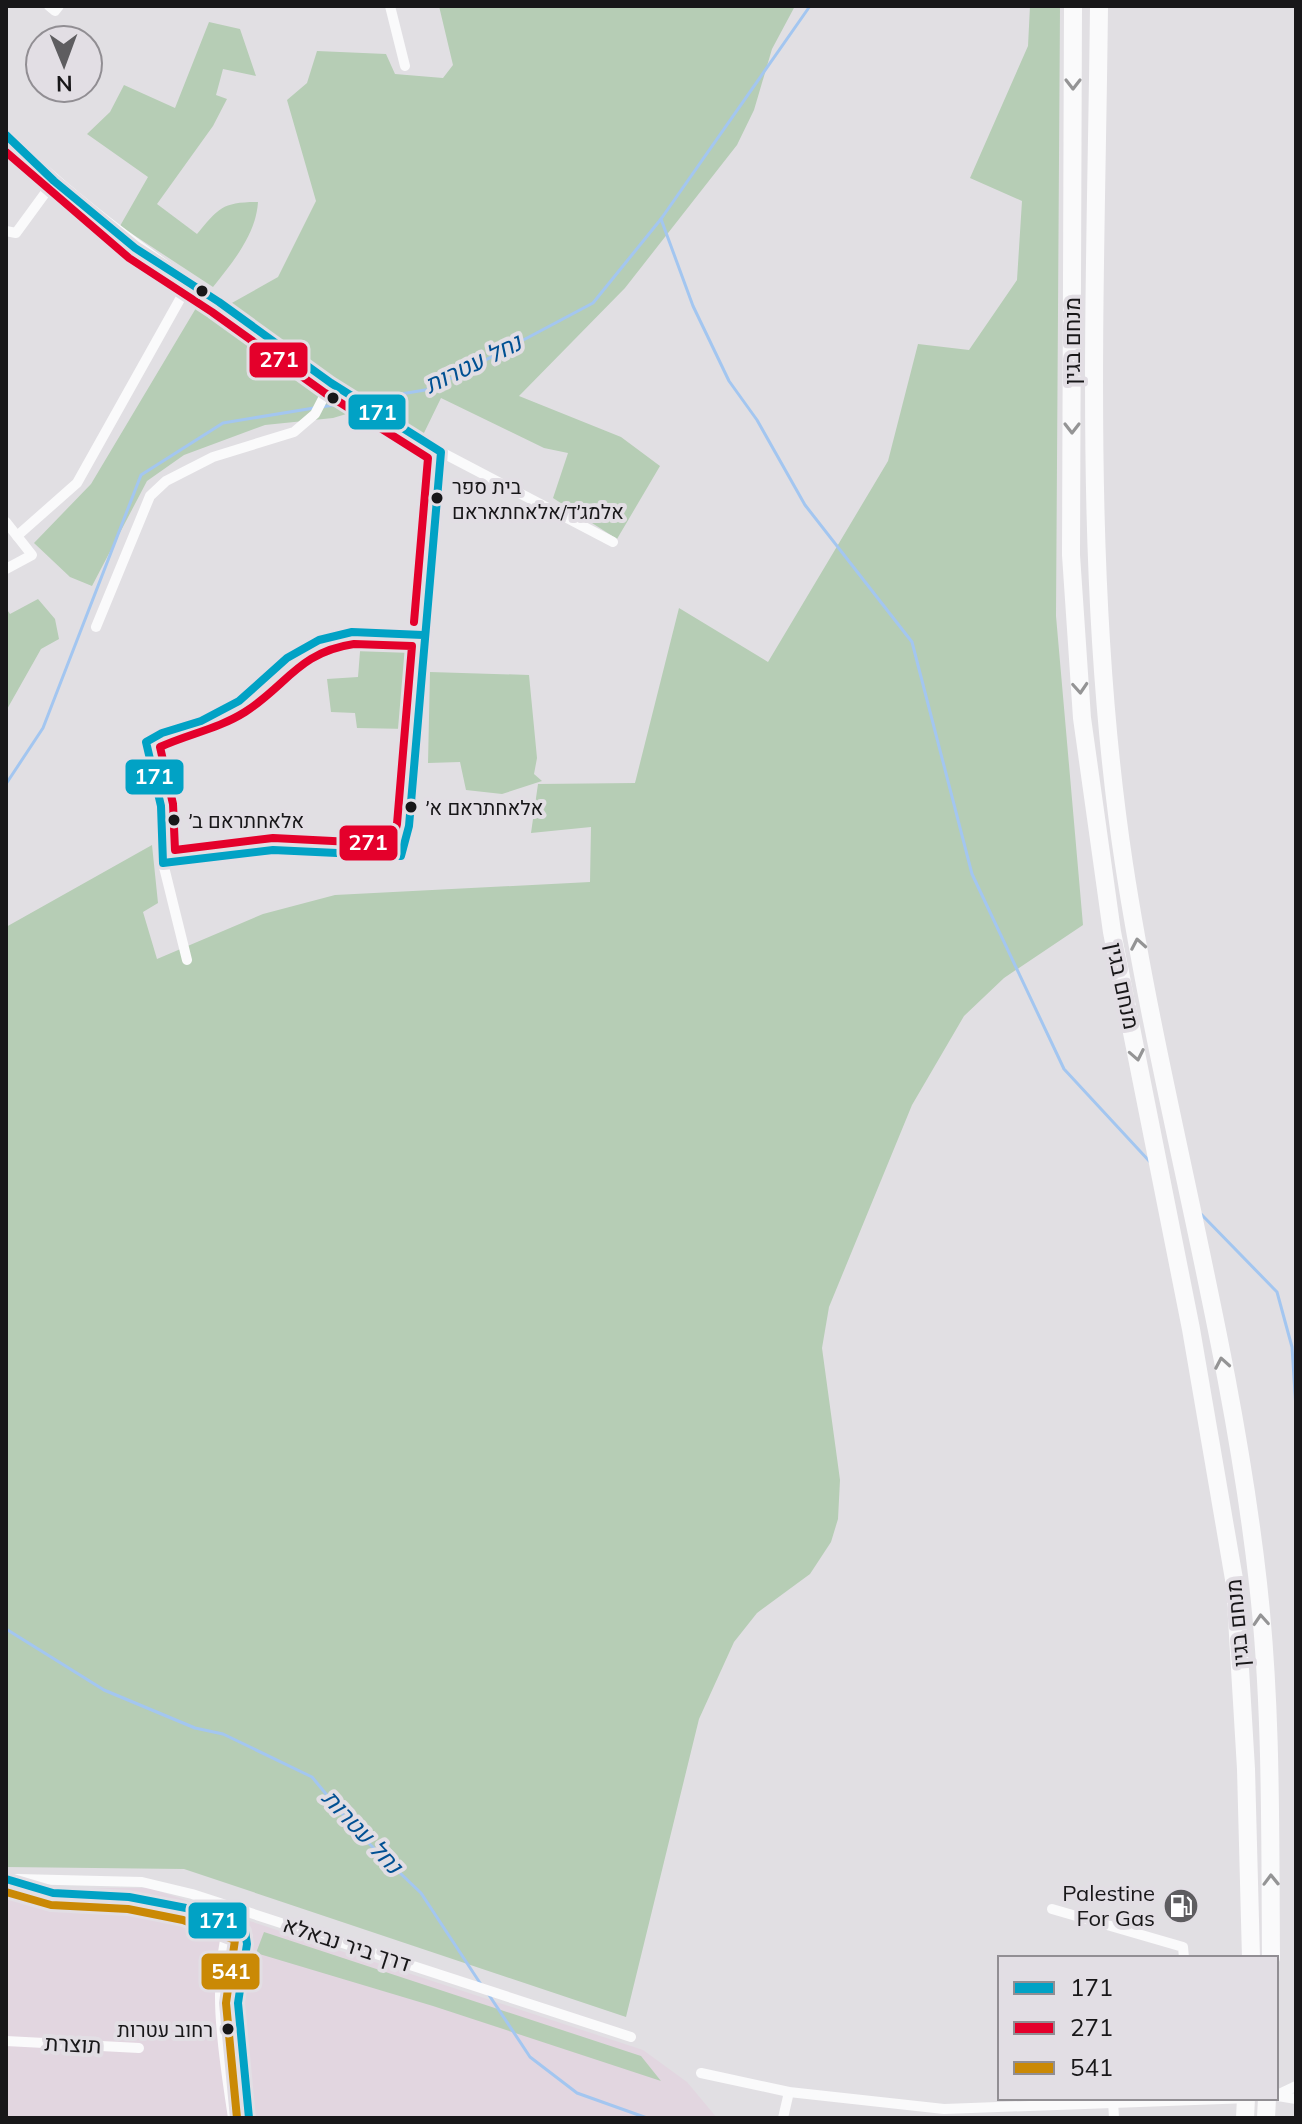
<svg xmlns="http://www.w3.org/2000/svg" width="1302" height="2124" font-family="Mulish,Heebo,sans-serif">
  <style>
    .industrial { fill: #e2d6e0 }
    .green { fill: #b6cdb5 }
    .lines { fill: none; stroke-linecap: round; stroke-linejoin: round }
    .stream { stroke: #a3c6f0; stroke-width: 3 }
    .minor { stroke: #fafafb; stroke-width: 10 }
    .tertiary { stroke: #fafafb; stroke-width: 12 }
    .motorway { stroke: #fafafb; stroke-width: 18 }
    .bus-1-casing { stroke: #e2dee4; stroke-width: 14 }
    .bus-2-casing { stroke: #e2dee4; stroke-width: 14 }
    .bus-3-casing { stroke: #e2dee4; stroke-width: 14 }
    .bus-1 { stroke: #01a2c5; stroke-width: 8 }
    .bus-2 { stroke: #e4002b; stroke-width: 8 }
    .bus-3 { stroke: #ca8905; stroke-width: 8 }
    .oneway { stroke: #949495 }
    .bus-dot { fill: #181719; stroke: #e2dee4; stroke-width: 3 }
    .labels { text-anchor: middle; stroke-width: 8; stroke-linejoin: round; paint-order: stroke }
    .bus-label { font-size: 20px; fill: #181719; stroke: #e2dee4; text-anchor: start }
    .street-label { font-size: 22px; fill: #181719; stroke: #e2dee4 }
    .poi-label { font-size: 22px; fill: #181719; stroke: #e2dee4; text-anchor: end }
    .water-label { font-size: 24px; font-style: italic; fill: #005093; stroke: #e2dee4 }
    .line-badge { stroke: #e2dee4; stroke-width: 3 }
    .badge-label { font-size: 22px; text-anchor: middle; font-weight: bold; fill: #fff }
  </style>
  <rect width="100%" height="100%" fill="#e1dfe3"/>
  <polygon class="industrial" points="6,1888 149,1888 643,2050 687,2082 717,2118 6,2118"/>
  <g class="green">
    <polygon points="439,6 795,6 772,49 754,110 737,145 625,288 519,396 621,437 660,466 617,539 553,498 568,453 544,448 441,398 423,435 377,408 230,304 278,277 316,201 287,100 307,83 317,51 386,54 395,74 443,78 453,65"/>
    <polygon points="1030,6 1060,6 1056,616 1083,925 1004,978 964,1016 912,1105 829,1307 822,1348 840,1480 838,1519 831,1542 810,1574 757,1613 734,1642 699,1719 626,2017 184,1869 6,1867 6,927 152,845 158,903 143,912 157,959 263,914 335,895 590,882 591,827 531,833 538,784 635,783 679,608 768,662 888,461 918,344 969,350 1017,280 1022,201 970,178 1028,46"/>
    <path d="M209 22 240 29 256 76 223 69 216 95 227 99 213 126 157 204 197 234C219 208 222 202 258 202 256 235 232 263 213 287L120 226 148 177 87 134 110 112 124 85 175 108Z"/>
    <polygon points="202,298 353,412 333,418 265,425 184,455 147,481 92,586 70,577 34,543 91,484"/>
    <polygon points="38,599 55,619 59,639 41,649 6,711 6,608 10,614"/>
    <polygon points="361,639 415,642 408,729 357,728 355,713 331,712 327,679 358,677"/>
    <polygon points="430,672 529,675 537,758 534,774 542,781 502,794 466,790 460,762 428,763"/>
    <polygon points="264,1932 641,2056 661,2081 433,2006 256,1953"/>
  </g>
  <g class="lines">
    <g class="stream">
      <polyline points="661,219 693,306 729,381 757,420 805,505 912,642 972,874 1064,1069 1151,1163"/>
      <polyline points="365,400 431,389 593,303 661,219 810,6"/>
      <polyline points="321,407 353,402"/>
      <polyline points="6,784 43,728 141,475 223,423 314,408"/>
      <polyline points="1201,1214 1277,1292 1292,1347 1296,1409"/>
      <polyline points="6,1629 104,1690 195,1728 223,1734 312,1777 359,1834 421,1893 482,1986"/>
      <polyline points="489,1995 530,2057 577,2093 647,2118"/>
    </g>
    <g class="minor">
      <polyline points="49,6 55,11 59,6"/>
      <polyline points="390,6 405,66"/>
      <polyline points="6,231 16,233 54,181"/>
      <polyline points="6,522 32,555 6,569"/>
      <polyline points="17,536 77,483 189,283"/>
      <polyline points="96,627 150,496 166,481 213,457 294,432 315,414 331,383 441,452 613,542"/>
      <polyline points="163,863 273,850 401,856 409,826 441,452"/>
      <path d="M187 960 163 863 161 806 146 742C159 730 176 731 192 725 204 721 219 712 231 706 254 694 268 674 287 658 330 624 373 631 423 635"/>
      <polyline points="17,1879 142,1882 192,1894 631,2037"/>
      <polyline points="1052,1909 1183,1947 1184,1958"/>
      <polyline points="6,2041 139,2048"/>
      <polyline points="701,2073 789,2092 944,2109 1250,2098"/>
      <polyline points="1277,2095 1296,2086"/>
      <polyline points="1278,2096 1296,2099"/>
      <polyline points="1113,2101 1114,2118"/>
      <polyline points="783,2118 789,2092"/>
    </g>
    <g class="tertiary">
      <path d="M6 135C105 232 219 302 331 383"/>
      <path d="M6 1879 53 1893 129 1897 186 1908 245 1931C252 1948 239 1969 238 1986 236 2031 243 2074 249 2118"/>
      <path d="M230 1924C212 1986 225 2056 234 2118"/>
    </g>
    <g class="motorway">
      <polyline points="1073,6 1071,555 1082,718 1112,932 1191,1329 1235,1585 1246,1769 1251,1958"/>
      <path d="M1099 6C1096 292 1081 581 1124 864 1161 1105 1231 1341 1258 1583 1272 1707 1270 1833 1271 1958"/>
      <polyline points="1245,2118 1246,2098"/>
      <polyline points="1266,2118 1267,2098"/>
    </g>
    <defs>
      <g id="bus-1">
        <polyline points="6,135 54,181 135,248 219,302 331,383 441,452 409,826 401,856 273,850 163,863 161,806 146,742 162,733 201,721 239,701 287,658 319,640 352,632 423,635"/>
        <polyline points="6,1879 53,1893 129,1897 186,1908 245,1931 247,1944 238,2003 249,2118"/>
      </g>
      <g id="bus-2">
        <polyline points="6,152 129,258 212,312 325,393 428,458 414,622"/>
        <path d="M354 644 412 646 397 824 392 844 273 838 175 850 173 804 160 747C188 734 218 729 245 712 287 685 299 652 354 644Z"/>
      </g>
      <polyline id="bus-3" points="6,1892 51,1905 128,1909 183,1920 235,1940 226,2003 237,2118"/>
    </defs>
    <use href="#bus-1" class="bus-1-casing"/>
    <use href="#bus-2" class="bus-2-casing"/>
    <use href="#bus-3" class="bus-3-casing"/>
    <use href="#bus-1" class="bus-1"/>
    <use href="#bus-2" class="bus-2"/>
    <use href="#bus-3" class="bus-3"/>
  </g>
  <defs><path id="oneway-chevron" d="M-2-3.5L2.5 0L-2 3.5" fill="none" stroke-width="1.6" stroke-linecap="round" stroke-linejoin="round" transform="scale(2)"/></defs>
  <g class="oneway">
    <use href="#oneway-chevron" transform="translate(1073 84) rotate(90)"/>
    <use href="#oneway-chevron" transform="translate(1072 428) rotate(90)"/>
    <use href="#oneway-chevron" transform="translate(1080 688) rotate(86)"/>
    <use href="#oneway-chevron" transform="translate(1138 944) rotate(-100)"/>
    <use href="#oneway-chevron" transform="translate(1137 1055) rotate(79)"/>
    <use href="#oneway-chevron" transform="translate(1222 1363) rotate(-100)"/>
    <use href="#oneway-chevron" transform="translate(1261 1620) rotate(-94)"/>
    <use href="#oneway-chevron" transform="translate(1271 1880) rotate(-91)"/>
  </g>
  <defs>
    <symbol id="fuel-disc" viewBox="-11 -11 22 22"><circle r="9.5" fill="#5e5d60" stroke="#e2dee4"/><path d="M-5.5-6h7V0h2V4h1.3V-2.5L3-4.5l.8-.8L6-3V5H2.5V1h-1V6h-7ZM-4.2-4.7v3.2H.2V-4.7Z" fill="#fff"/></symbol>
  </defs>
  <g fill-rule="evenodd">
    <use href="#fuel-disc" x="1161" y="1886" width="40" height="40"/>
  </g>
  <g class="bus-dot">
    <circle cx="202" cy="291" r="7"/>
    <circle cx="333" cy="398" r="7"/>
    <circle cx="437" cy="498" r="7"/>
    <circle cx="411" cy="807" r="7"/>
    <circle cx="174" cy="820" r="7"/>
    <circle cx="228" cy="2029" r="7"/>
  </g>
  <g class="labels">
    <g class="bus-label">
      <text x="452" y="494">בית ספר<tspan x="452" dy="25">אלמג׳ד/אלאחתאראם</tspan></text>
      <text x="426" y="815">אלאחתראם א׳</text>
      <text x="189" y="828">אלאחתראם ב׳</text>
      <text x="213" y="2037" text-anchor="end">רחוב עטרות</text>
    </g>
    <g class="street-label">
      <text transform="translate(1072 341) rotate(-90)" y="8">מנחם בגין</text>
      <text transform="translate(1123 986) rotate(78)" y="8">מנחם בגין</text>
      <text transform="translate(1237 1623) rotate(-95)" y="8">מנחם בגין</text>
      <text transform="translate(347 1944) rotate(18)" y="8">דרך ביר נבאלא</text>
      <text transform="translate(73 2044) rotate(3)" y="8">תוצרת</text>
    </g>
    <g class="poi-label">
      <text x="1155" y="1901">Palestine<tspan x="1155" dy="25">For Gas</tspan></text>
    </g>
    <g class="water-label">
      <text transform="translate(473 364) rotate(-26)" y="8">נחל עטרות</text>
      <text transform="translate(362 1832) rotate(47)" y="8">נחל עטרות</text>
    </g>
  </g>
  <g class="line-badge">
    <rect x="248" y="341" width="61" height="38" rx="8" fill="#e4002b"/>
    <rect x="347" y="393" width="60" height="38" rx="8" fill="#01a2c5"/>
    <rect x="124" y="758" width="61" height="38" rx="8" fill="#01a2c5"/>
    <rect x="338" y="824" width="61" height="38" rx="8" fill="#e4002b"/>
    <rect x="187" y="1901" width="61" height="39" rx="8" fill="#01a2c5"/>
    <rect x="200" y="1952" width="61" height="39" rx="8" fill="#ca8905"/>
  </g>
  <g class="badge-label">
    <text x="279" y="367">271</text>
    <text x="377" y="420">171</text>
    <text x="154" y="784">171</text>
    <text x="368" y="850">271</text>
    <text x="218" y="1928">171</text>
    <text x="231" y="1979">541</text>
  </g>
  <rect width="1302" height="2124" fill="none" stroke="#181719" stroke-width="16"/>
  <rect x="998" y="1956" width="280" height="144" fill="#e2dee4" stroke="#918e93" stroke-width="2"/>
  <rect x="1014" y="1982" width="40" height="12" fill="#01a2c5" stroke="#918e93" stroke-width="2"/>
  <text x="1070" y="1996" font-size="24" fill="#181719">171</text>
  <rect x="1014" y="2022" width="40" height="12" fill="#e4002b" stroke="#918e93" stroke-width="2"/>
  <text x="1070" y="2036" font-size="24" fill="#181719">271</text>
  <rect x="1014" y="2062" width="40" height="12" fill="#ca8905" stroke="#918e93" stroke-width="2"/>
  <text x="1070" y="2076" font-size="24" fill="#181719">541</text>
  <g transform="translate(64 64) rotate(179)"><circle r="38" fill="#e2dee4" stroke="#918e93" stroke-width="2"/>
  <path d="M0-6L14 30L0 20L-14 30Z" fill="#5e5d60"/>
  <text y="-12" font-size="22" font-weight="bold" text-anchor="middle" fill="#181719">N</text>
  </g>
</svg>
